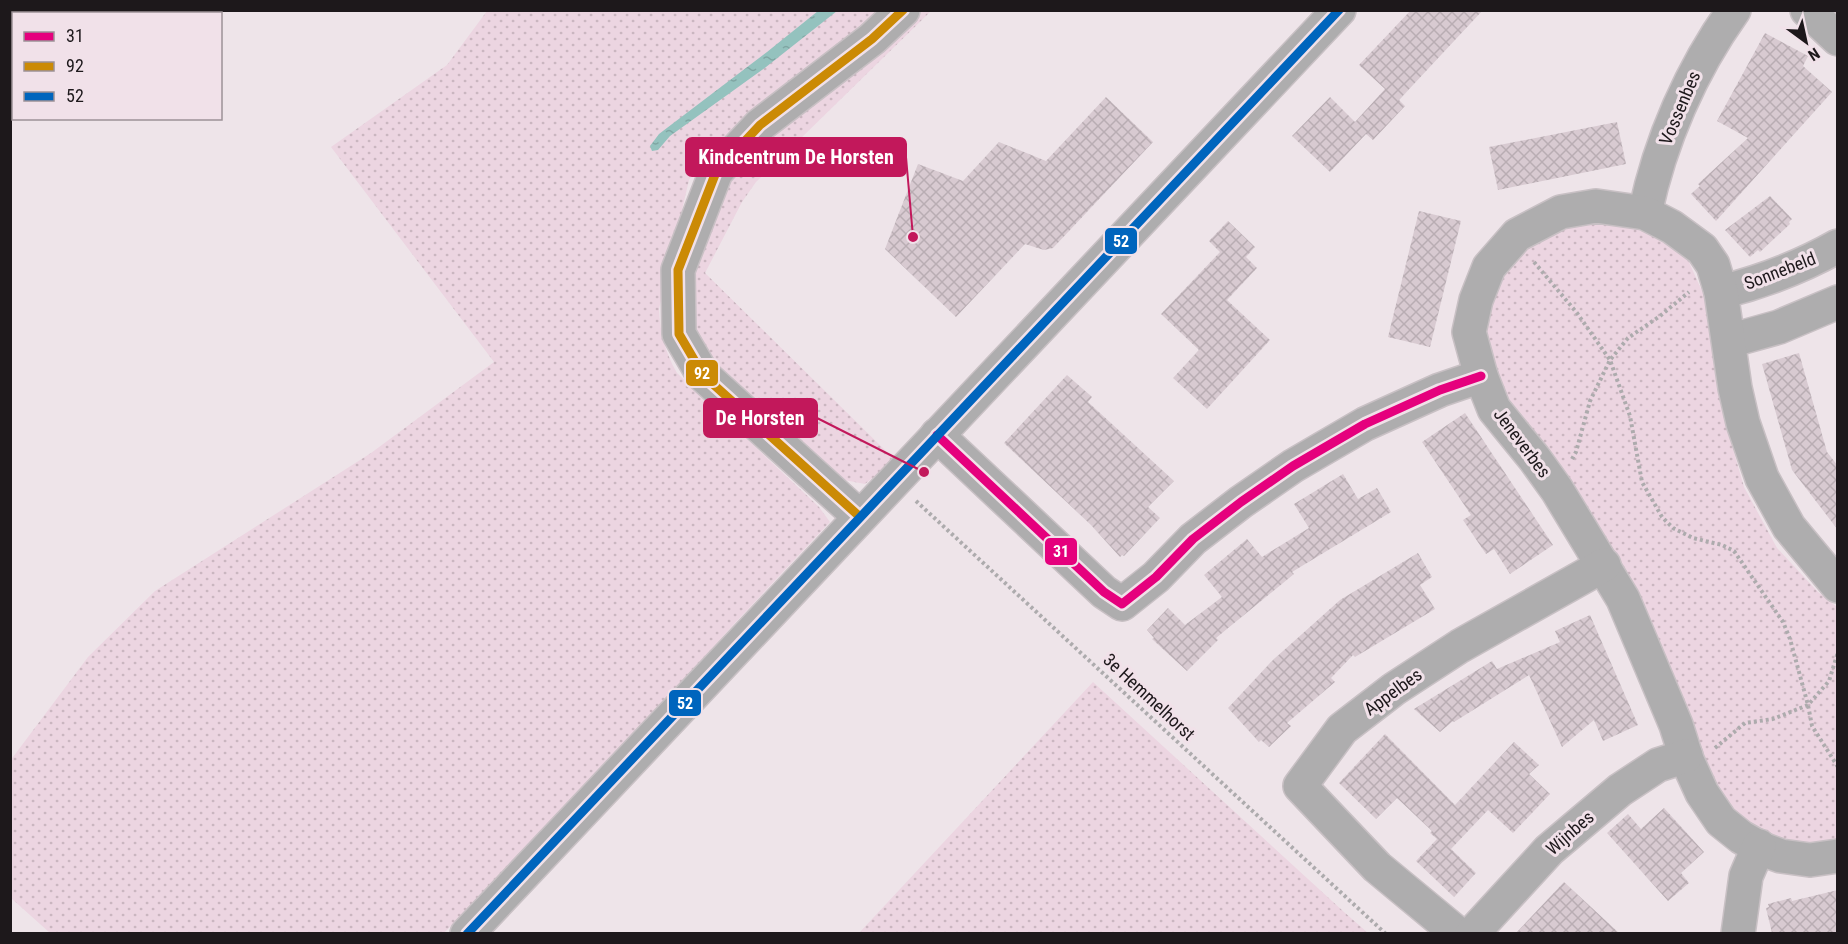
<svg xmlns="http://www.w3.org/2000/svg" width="1848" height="944" font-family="'Roboto Condensed',sans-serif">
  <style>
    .grass { fill: url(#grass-dots) }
    .water { fill: url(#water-ripples) }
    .building { fill: url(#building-cross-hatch) }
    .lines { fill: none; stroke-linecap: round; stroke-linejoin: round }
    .minor-casing { stroke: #c8c0c4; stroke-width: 36 }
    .path { stroke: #adabad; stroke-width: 4; stroke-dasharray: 3 3; stroke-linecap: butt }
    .minor { stroke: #aeadae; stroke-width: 33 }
    .bus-1-casing { stroke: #f1e1e9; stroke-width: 14 }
    .bus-2-casing { stroke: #f1e1e9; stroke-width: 14 }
    .bus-3-casing { stroke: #f1e1e9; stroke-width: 14 }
    .bus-1 { stroke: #e5007d; stroke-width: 9 }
    .bus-2 { stroke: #cb8a05; stroke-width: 9 }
    .bus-3 { stroke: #0065bd; stroke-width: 9 }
    .labels { text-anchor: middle; stroke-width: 6; stroke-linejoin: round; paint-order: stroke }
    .street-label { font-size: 18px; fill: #1d181b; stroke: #f1e1e9 }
    .leader { fill: none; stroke: #c2185b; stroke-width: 2 }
    .callout-dot { fill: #c2185b; stroke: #f1e1e9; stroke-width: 2 }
    .callout { fill: #c2185b; stroke: #c2185b; stroke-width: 2 }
    .callout-label { font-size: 20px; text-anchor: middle; font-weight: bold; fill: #fff }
    .line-badge { stroke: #f1e1e9; stroke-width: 2 }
    .badge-label { font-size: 16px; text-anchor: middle; font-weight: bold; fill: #fff }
  </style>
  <defs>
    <pattern id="grass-dots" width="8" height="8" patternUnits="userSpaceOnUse" patternTransform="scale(1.5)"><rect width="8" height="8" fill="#ecd5e1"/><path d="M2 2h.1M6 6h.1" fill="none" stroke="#cab6c0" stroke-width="1.8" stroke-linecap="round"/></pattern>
    <pattern id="water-ripples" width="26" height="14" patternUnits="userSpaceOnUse" patternTransform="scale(1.5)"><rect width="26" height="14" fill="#94c2be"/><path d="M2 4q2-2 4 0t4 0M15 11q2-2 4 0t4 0" fill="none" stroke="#7fa6a3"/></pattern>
    <pattern id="building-cross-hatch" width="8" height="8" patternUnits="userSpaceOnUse" patternTransform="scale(1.5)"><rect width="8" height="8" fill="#d8cad1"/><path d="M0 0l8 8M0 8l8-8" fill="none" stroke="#b9adb3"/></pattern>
  </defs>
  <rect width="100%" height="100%" fill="#eee4e9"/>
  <g class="grass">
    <path d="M487 11H885C844 44 804 78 763 111 732 135 711 145 689 180L659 309C660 333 665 352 677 373L819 507 830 522 736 622 622 747 444 933H50L11 898 10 761 88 657 155 591 371 453 494 362 331 147 447 65Z"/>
    <polygon points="922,11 931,11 756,182 742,202 705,273 895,460 865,484 844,480 812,466 695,353 688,292 722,175 872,56"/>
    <polygon points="1594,219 1649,231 1688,260 1711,311 1721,407 1744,487 1777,548 1818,592 1837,607 1837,844 1804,847 1749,829 1715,791 1530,434 1490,369 1484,340 1492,292 1514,254 1547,234"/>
    <polygon points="1093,682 1344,912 1368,933 859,933"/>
  </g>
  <polygon class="water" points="818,11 837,11 766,67 670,136 658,150 652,151 650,146 659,134 767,52"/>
  <g class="building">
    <polygon points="1411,10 1483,10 1399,100 1405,106 1373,140 1366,134 1330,172 1292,136 1330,97 1355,122 1385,89 1359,65"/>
    <polygon points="1765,33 1808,56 1803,66 1832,92 1716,221 1691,194 1700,186 1698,184 1748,138 1717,121"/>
    <polygon points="1106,97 1153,142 1053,248 1044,250 1025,244 956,317 885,249 918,164 963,181 999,142 1046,161"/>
    <polygon points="1617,122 1626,164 1498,190 1489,147"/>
    <polygon points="1770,196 1792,219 1789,222 1790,224 1760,252 1758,250 1750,257 1725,230"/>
    <polygon points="1419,211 1461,221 1430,347 1388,337"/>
    <polygon points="1228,221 1255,247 1246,257 1257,268 1227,300 1270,340 1207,409 1173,378 1199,350 1161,314 1220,252 1209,241"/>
    <polygon points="1799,353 1827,452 1838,466 1838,530 1792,470 1762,364"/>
    <polygon points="1067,375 1092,397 1088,402 1174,481 1148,507 1160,518 1124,556 1122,555 1120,557 1091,525 1004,443"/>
    <polygon points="1465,413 1553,545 1510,574 1494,549 1486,554 1463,520 1471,515 1422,442"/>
    <polygon points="1343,474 1358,499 1377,488 1391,512 1292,572 1294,574 1216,638 1218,640 1187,671 1152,639 1154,638 1147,630 1168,608 1185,625 1222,597 1204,575 1247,539 1262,557 1309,528 1294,504"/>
    <polygon points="1418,553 1432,577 1420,585 1435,609 1355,657 1353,655 1331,678 1335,682 1287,723 1291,726 1269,747 1261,740 1259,742 1228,708 1273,660 1340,600"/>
    <polygon points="1590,615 1638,725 1603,741 1594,720 1562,747 1529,675 1454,722 1453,721 1440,732 1414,709 1492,661 1497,669 1560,642 1555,631"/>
    <polygon points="1385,734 1455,805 1514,742 1539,765 1529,774 1550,794 1513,833 1488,810 1451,849 1476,873 1454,897 1416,861 1437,839 1430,833 1432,831 1397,798 1376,819 1339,783"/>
    <polygon points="1664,808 1704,852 1681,873 1689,883 1668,901 1607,833 1628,814 1641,829"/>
    <polygon points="1564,882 1619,933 1516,933"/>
    <polygon points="1838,890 1838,933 1772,933 1766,908 1769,907 1768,904 1791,898 1792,901"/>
  </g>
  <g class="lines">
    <defs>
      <g id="minor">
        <polyline points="1807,10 1838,39"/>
        <path d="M1645 213C1660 141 1691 70 1734 10"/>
        <path d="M1721 292C1761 282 1801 267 1838 246"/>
        <polyline points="1729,341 1779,327 1838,302"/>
        <polyline points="937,435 1104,592 1122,604 1156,577 1193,539 1241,502 1293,466 1365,424 1440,390 1481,376"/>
        <polyline points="860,517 703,375 679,334 678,270 716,172 760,125 872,39 903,10"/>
        <polyline points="1838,586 1789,527 1762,478 1743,423 1735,388 1721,292 1713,265 1702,249 1672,227 1645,213 1596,206 1561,212 1517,235 1489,267 1476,300 1469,332 1481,376 1494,409 1534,458 1557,490 1623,599 1676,725 1687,760 1702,793 1721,821 1741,837 1762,849 1781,856 1810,860 1838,856"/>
        <polyline points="467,934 1339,10"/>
        <polyline points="1458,934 1377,867 1300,786 1342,729 1394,689 1460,646 1604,565"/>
        <polyline points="1472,934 1549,850 1620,790 1658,765 1686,756"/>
        <polyline points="1738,934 1746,876 1759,846"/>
      </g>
    </defs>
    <use href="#minor" class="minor-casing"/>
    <g class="path">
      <polyline points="1534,262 1577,313 1610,360 1630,416 1642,482 1662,517 1673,528 1693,538 1722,545 1734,551 1783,622 1790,639 1808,705 1812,726 1838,767"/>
      <polyline points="1572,459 1576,452 1590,401 1610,360 1628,338 1660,316 1689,292"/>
      <polyline points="916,501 1386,934"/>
      <polyline points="1715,748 1745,723 1773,719 1808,705 1829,681 1838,652"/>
    </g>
    <use href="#minor" class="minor"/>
    <defs>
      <polyline id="bus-1" points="937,435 1104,592 1122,604 1156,577 1193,539 1241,502 1293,466 1365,424 1440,390 1481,376"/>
      <polyline id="bus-2" points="860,517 703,375 679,334 678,270 716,172 760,125 872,39 903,10"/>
      <polyline id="bus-3" points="467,934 1339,10"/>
    </defs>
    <use href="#bus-1" class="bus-1-casing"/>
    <use href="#bus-2" class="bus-2-casing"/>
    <use href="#bus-3" class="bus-3-casing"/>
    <use href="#bus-1" class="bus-1"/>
    <use href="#bus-2" class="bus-2"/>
    <use href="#bus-3" class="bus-3"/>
  </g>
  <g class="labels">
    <g class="street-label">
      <text transform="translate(1680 108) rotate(-67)" y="6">Vossenbes</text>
      <text transform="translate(1780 271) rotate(-21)" y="6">Sonnebeld</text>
      <text transform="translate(1522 443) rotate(53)" y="6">Jeneverbes</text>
      <text transform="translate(1393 692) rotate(-36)" y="6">Appelbes</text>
      <text transform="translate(1149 697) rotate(43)" y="6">3e Hemmelhorst</text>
      <text transform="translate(1570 833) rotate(-41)" y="6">Wijnbes</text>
    </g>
  </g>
  <path class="leader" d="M913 237L906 157M924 472L817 418"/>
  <g class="callout-dot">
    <circle cx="913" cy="237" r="6"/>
    <circle cx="924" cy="472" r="6"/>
  </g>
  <g class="callout">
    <rect x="686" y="138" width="220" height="38" rx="6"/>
    <rect x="704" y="399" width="113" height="38" rx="6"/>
  </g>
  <g class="callout-label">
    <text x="796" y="164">Kindcentrum De Horsten</text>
    <text x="760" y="425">De Horsten</text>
  </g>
  <g class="line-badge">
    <rect x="1104" y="227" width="34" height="28" rx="6" fill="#0065bd"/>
    <rect x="685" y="359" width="34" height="28" rx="6" fill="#cb8a05"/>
    <rect x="1044" y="537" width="34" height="29" rx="6" fill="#e5007d"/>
    <rect x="668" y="689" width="34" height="28" rx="6" fill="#0065bd"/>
  </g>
  <g class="badge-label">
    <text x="1121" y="247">52</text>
    <text x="702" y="379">92</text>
    <text x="1061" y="557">31</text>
    <text x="685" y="709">52</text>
  </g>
  <rect width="1848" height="944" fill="none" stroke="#1d181b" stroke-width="24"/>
  <rect x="12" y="12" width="210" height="108" fill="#f1e1e9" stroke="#9c9197" stroke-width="1.5"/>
  <rect x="24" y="32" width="30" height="9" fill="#e5007d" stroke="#9c9197" stroke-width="1.5"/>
  <text x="66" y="42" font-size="18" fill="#1d181b">31</text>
  <rect x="24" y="62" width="30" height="9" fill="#cb8a05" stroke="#9c9197" stroke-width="1.5"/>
  <text x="66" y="72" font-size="18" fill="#1d181b">92</text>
  <rect x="24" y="92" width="30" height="9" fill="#0065bd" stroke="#9c9197" stroke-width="1.5"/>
  <text x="66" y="102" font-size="18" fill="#1d181b">52</text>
  <g transform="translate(1806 42) rotate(147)" stroke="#f1e1e9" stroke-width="4.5" paint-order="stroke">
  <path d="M0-4.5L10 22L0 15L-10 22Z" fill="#1d181b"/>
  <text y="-9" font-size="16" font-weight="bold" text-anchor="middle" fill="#1d181b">N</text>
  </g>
</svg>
